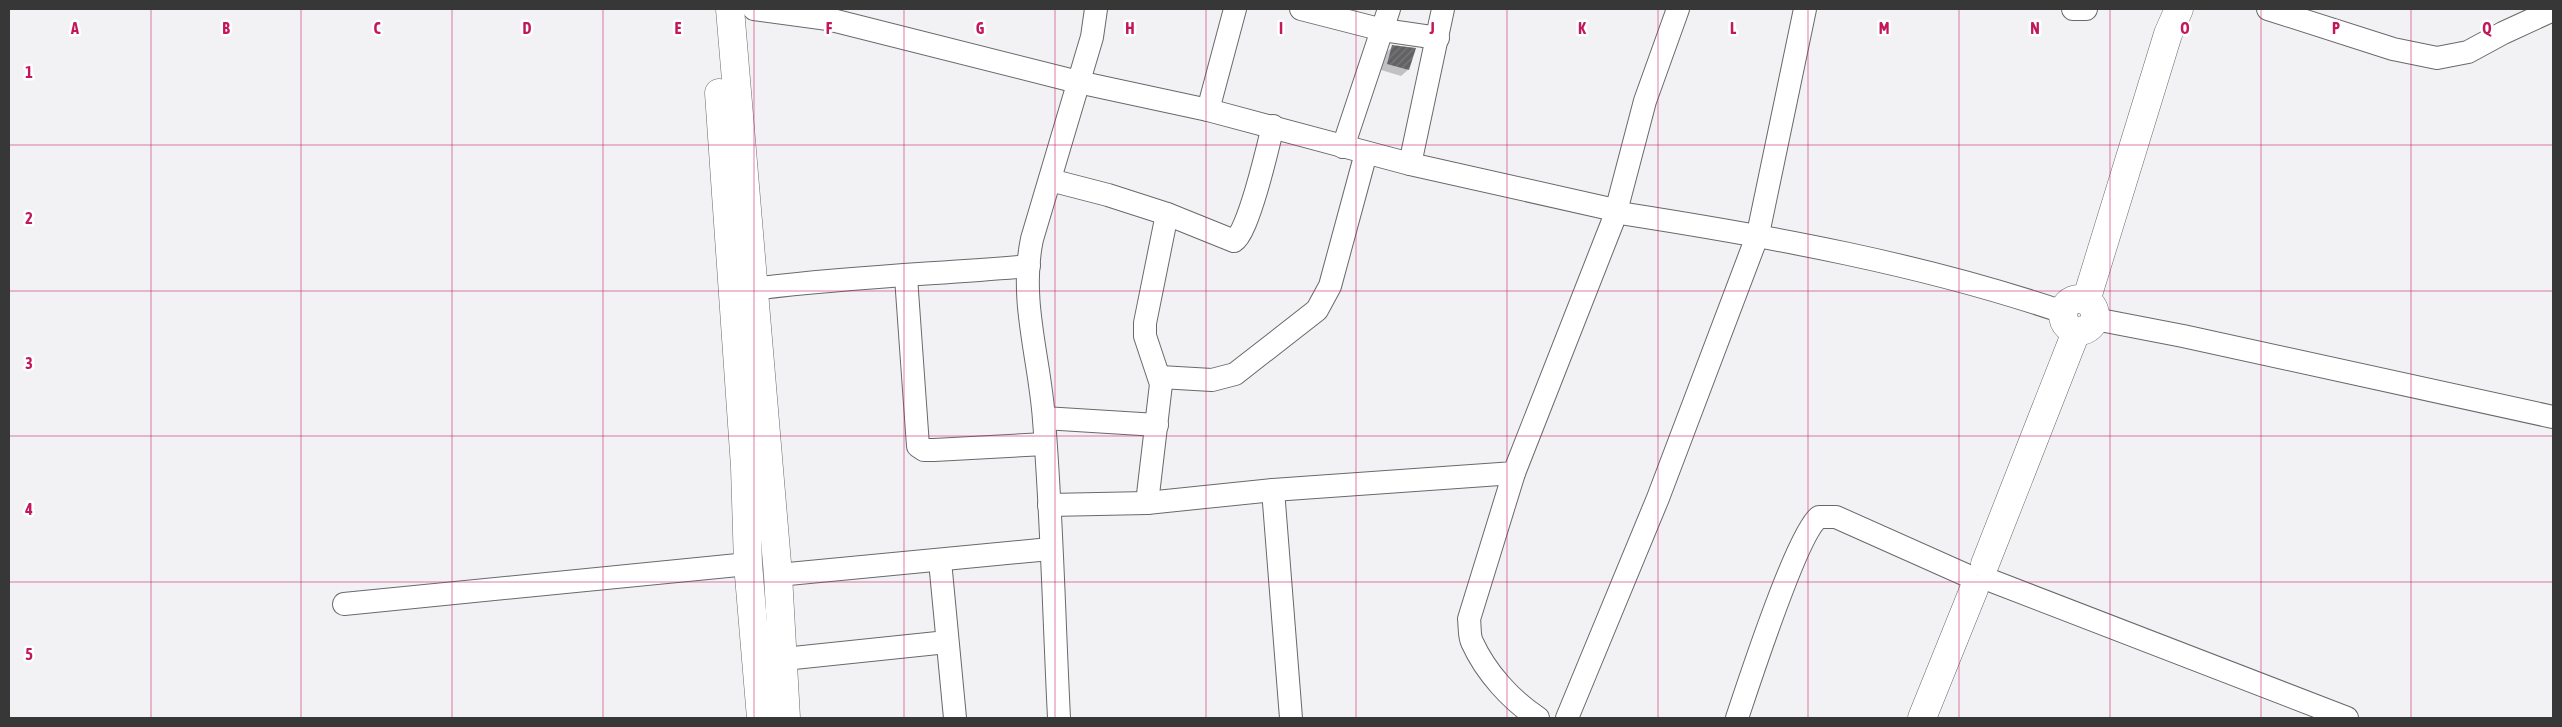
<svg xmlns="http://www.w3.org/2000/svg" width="2562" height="727" font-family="'Asap Condensed',sans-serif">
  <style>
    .shadow { fill: #0003 }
    .building { fill: url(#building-hatch) }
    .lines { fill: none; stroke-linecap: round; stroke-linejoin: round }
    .minor-casing { stroke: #68696c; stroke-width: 24 }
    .tertiary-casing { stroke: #68696c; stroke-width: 29 }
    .secondary-casing { stroke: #68696c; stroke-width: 29 }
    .minor { stroke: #fff; stroke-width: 22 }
    .tertiary { stroke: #fff; stroke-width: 28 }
    .secondary { stroke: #fff; stroke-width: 28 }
    .grid { fill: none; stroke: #c2185b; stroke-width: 1; stroke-opacity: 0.55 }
    .grid-label { font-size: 16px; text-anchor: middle; font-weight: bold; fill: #c2185b; stroke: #fff; stroke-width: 5; stroke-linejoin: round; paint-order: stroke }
  </style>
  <defs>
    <pattern id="building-hatch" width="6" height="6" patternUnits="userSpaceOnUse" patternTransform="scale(1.25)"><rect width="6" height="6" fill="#626265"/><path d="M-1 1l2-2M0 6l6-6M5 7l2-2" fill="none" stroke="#7a7a7c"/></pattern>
  </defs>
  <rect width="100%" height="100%" fill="#f2f2f5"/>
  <polygon class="shadow" points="1393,46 1408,70 1401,76 1381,70 1386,53"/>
  <polygon class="building" points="1392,45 1416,48 1409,70 1387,64"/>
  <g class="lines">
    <defs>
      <g id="minor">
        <polyline points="754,9 828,19 1078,82 1208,110 1410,164 1606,208"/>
        <polyline points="1301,9 1383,30 1438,38"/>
        <polyline points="2073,9 2086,9"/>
        <polyline points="2268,9 2393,49 2437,58 2468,52 2503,33 2553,10"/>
        <polyline points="1208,110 1235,9"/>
        <polyline points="1343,147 1389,9"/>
        <polyline points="1410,164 1443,9"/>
        <path d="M1050 180 1108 195 1167 214 1234 241C1248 233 1268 147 1273 126"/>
        <polyline points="1619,200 1645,101 1678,9"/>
        <path d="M1626 214C1773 237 1922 264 2063 312"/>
        <polyline points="906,277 918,446 924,450 934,450 1045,444"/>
        <path d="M753 289C844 277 937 274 1029 266"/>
        <polyline points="2095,319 2183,336 2553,417"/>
        <polyline points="1160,377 1212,380 1235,374 1317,310 1330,286 1366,153"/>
        <polyline points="1044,418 1157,425"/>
        <path d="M1514 473 1469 619C1470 626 1469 636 1472 642 1486 673 1511 700 1538 718"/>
        <polyline points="1273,490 1291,718"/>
        <polyline points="1147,503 1161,384 1145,336 1145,323 1167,214"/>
        <polyline points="1049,505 1147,503 1273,490 1514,473 1613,221"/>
        <polyline points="940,561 955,718"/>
        <polyline points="778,575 1050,549"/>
        <polyline points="1992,581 2347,718"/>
        <polyline points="344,604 748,564"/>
        <polyline points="784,659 947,642"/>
        <path d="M1059 718C1054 619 1052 519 1044 420 1040 359 1019 301 1032 239L1092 37 1096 9"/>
        <polyline points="1567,718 1658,498 1758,234 1805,9"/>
        <path d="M1737 718C1748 685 1798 532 1819 517H1836L1966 575"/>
      </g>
      <g id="tertiary">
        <circle cx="2079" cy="315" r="16"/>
        <polyline points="2086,301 2168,34 2179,9"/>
        <polyline points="1985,564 2076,332"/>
        <polyline points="1922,718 1974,589"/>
      </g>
      <g id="secondary">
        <polyline points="730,9 778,575 786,718"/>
        <polyline points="719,93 745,467 748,564 761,718"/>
      </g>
    </defs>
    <use href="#minor" class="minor-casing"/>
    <use href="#tertiary" class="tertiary-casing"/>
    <use href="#secondary" class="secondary-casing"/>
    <use href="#minor" class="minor"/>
    <use href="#tertiary" class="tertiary"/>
    <use href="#secondary" class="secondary"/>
  </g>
  <path class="grid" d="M151 9V718M301 9V718M452 9V718M603 9V718M754 9V718M904 9V718M1055 9V718M1206 9V718M1356 9V718M1507 9V718M1658 9V718M1808 9V718M1959 9V718M2110 9V718M2261 9V718M2411 9V718M9 145H2553M9 291H2553M9 436H2553M9 582H2553"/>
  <g class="grid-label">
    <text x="75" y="34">A</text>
    <text x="226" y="34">B</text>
    <text x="377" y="34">C</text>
    <text x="527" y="34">D</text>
    <text x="678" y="34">E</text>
    <text x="829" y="34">F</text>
    <text x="980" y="34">G</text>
    <text x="1130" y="34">H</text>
    <text x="1281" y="34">I</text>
    <text x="1432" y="34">J</text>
    <text x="1582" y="34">K</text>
    <text x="1733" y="34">L</text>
    <text x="1884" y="34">M</text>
    <text x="2035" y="34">N</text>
    <text x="2185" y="34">O</text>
    <text x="2336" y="34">P</text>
    <text x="2487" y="34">Q</text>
    <text x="29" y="78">1</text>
    <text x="29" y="224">2</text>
    <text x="29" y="369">3</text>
    <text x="29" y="515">4</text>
    <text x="29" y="660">5</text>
  </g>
  <rect width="2562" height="727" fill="none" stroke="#373738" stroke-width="20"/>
</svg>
